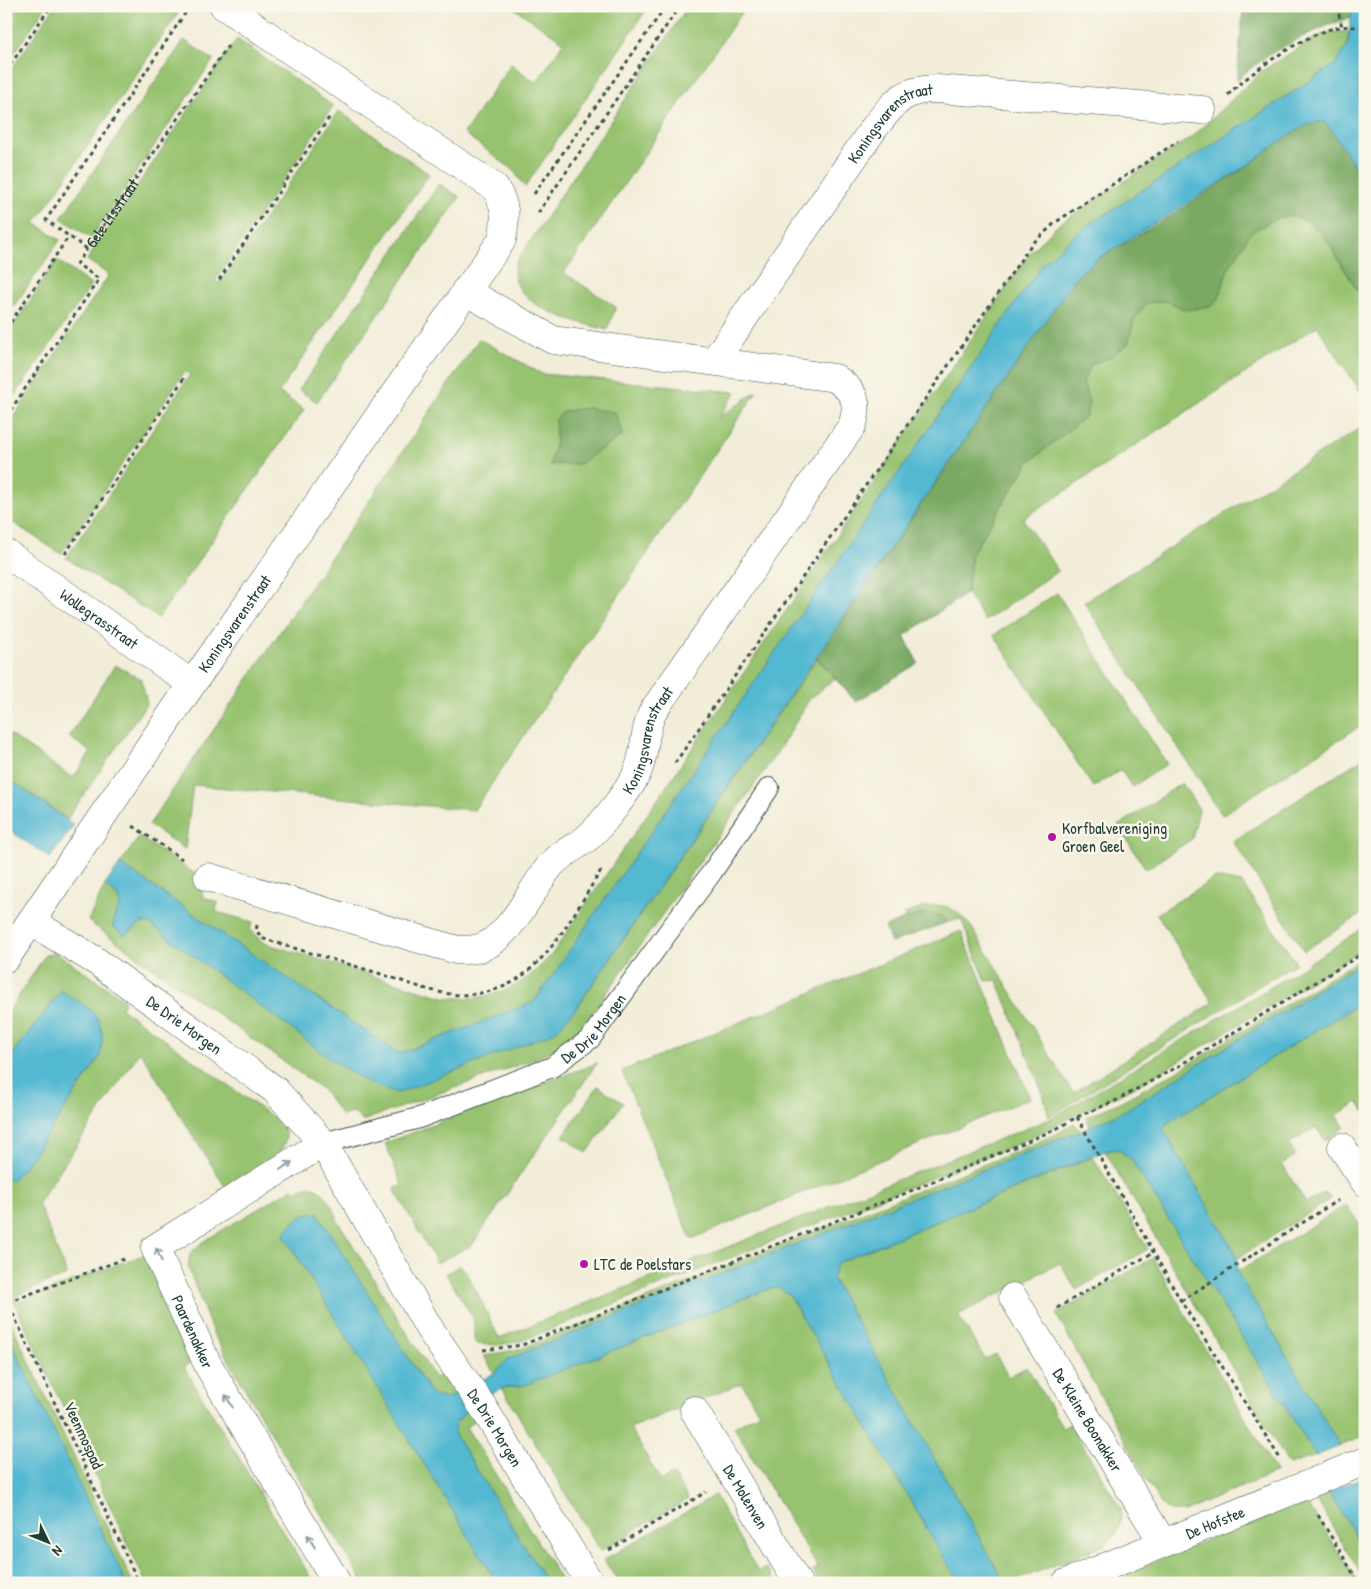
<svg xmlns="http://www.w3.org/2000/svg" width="1371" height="1589" font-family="'Patrick Hand',sans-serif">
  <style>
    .green { fill: #97c370; stroke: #5b8052 }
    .forest { fill: #79a962; stroke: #4c734b }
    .water { fill: #53b8d2; stroke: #397a83 }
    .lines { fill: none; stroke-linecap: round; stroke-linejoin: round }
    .service-casing { stroke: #3f574d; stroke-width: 22 }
    .minor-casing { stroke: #3f574d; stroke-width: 29 }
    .path { stroke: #3f574d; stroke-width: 3; stroke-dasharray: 4 4; stroke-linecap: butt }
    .service { stroke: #fff; stroke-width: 20 }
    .minor { stroke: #fff; stroke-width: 28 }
    .oneway { stroke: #8f9e9a }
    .poi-dot { fill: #b5179e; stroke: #fbf7ec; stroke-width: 2 }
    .labels { text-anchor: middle; stroke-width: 5; stroke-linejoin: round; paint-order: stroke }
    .street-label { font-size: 16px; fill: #1f3d34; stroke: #fbf7ec }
    .poi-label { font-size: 16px; fill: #1f3d34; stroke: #fbf7ec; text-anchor: start }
  </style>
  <rect width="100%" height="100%" fill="#fbf7ec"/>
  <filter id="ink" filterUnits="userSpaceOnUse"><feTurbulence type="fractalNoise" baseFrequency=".02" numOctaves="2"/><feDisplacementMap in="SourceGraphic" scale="10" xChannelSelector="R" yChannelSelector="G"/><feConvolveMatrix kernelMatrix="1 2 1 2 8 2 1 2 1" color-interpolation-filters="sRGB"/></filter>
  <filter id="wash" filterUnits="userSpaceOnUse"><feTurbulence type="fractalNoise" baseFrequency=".0096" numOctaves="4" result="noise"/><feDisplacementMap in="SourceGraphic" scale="20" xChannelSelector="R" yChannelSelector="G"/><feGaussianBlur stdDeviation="1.12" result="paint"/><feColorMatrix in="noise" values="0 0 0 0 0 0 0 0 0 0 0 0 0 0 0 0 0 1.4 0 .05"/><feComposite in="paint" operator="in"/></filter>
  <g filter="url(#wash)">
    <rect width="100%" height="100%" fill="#f2edd8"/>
    <g class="green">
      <polygon points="6,6 46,6 6,65"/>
      <polygon points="55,6 183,6 35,223 60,240 6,317 6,77"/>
      <polygon points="511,6 649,6 525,187 513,170 464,133 511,64 536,83 564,42"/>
      <path d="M688 6H746L564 273 616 307 607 330C576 321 506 307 515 264Z"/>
      <path d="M1330 32H1349L1345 52 1336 64 1080 231 1043 263 547 985 529 1005 401 1053 396 1052 120 864 139 837 200 877 203 897 218 902 216 912 253 922 250 930 264 943 443 997C490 1002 521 990 552 954L1033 249 1059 224 1192 137 1262 71 1316 37Z"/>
      <polygon points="237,39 333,106 215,281 220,283 339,111 429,174 279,392 304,410 158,618 66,558 190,375 185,371 61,554 6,518 6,428 109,275 87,260"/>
      <polygon points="184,40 213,60 91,238 61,218"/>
      <path d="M1365 50V109C1352 89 1358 70 1365 50Z"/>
      <polygon points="439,184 460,197 317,402 299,390"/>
      <polygon points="1289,215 1306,220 1323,234 1365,303 1365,398 1317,326 1023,519 1058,571 985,621 967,593 972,554 1028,463 1086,416 1089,401 1083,382 1091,364 1110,357 1128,344 1134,320 1146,303 1167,301 1187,309 1212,306 1222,289 1227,271 1251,232 1275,219"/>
      <polygon points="57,260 91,285 6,409 6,337"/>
      <polygon points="479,339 542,374 736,392 720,417 757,391 474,810 193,785 185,849 149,825"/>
      <polygon points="1365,425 1365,723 1222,815 1084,602"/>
      <polygon points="1057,593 1167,764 1132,787 1121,770 1093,787 994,635"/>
      <polygon points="817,658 835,678 809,700 777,753 583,1026 566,1042 535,1059 362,1121 354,1112 342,1116 323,1090 88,921 105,885 117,896 120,904 114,918 113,927 125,935 142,923 150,924 335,1061 372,1085 555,1032 577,1007"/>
      <polygon points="115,665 141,679 147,703 67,819 6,777 6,732 73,778 91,752 69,737"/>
      <polygon points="1365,757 1365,912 1304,951 1233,841"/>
      <polygon points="1182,783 1199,809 1192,839 1146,869 1118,826"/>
      <path d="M1215 878 1242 883 1296 963 1049 1117 1043 1094 997 980 986 981 961 919 948 922C935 909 922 914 906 918L904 914C937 903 948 898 972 928L1073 1093 1213 1003 1157 914Z"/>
      <polygon points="1365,927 1365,948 1144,1082 1017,1144 521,1341 498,1345 477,1344 474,1340 474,1319 446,1274 460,1265 467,1272 499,1338 1050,1119 1284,979"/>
      <polygon points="961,931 1030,1098 691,1239 622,1071"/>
      <path d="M57 953 125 1000 121 1008 282 1124C283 1128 286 1132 286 1136 286 1157 243 1179 227 1190L140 1051 38 1203 67 1275 17 1295 20 1301 151 1252 192 1361 184 1367 314 1583H146L6 1285V1180H12L30 1160 100 1057 6 1062V1016L45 955Z"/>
      <polygon points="1365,956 1365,960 1126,1110 1090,1127 1086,1117 1116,1104 1179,1070"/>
      <polygon points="1365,1000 1365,1112 1358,1102 1337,1115 1344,1127 1325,1141 1316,1127 1289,1144 1296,1155 1282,1164 1306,1203 1325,1192 1331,1199 1238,1258 1163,1129 1167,1123"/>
      <polygon points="597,1063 472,1245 437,1263 394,1189 402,1185 385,1143"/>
      <polygon points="598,1086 623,1103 587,1153 563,1136"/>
      <polygon points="1074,1123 1080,1131 516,1356 508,1359 494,1373 484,1356 523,1348 1020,1150 1058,1133"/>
      <polygon points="1118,1149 1131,1159 1316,1456 1289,1465 1105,1151"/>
      <path d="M1093 1157 1148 1249 1076 1290 1060 1263 958 1315 985 1359 996 1354 1008 1377 1027 1367 1063 1428 1070 1424 1121 1509C1121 1527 1118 1536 1102 1546L1010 1583H1005L832 1278 837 1263Z"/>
      <path d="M309 1186C324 1188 330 1203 337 1216L336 1218 435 1378 447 1371 460 1393 445 1399 431 1394 318 1214C304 1213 290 1222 284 1235L497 1583H364L263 1420 213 1333 188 1267 190 1254 201 1243 293 1188 295 1191Z"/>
      <polygon points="1346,1205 1365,1232 1365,1436 1340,1446 1237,1272"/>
      <path d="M1153 1258 1276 1472 1184 1512C1169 1513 1164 1509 1156 1497L1056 1314Z"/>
      <polygon points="771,1288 780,1288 789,1295 959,1583 820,1583 813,1571 818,1568 734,1427 759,1413 742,1383 630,1428 661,1481 673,1474 688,1499 600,1551 502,1388 525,1385"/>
      <polygon points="6,1312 133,1583 126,1583 6,1331"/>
      <polygon points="469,1408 476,1420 466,1427 563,1583 547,1583 455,1435 455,1424"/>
      <polygon points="1328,1491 1365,1550 1365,1581 1315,1497"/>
      <polygon points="715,1495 758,1572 767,1568 776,1583 619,1583 604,1560"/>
      <polygon points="1305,1500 1358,1583 1102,1583"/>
    </g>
    <g class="forest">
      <path d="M1243 6H1352L1351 17C1309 32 1270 50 1237 80Z"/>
      <path d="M1321 121 1328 125 1365 181V303L1323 234 1306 220 1289 215 1275 219 1251 232 1227 271 1219 298 1212 306 1186 310 1167 301 1147 303 1134 320 1128 344 1110 357 1091 364 1083 382 1089 401 1086 416 1028 463 972 554 967 593 904 636 918 663 856 702 817 658 1076 277 1096 260C1146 232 1195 200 1243 169 1268 152 1291 126 1321 121Z"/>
      <polygon points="588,408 615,412 623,435 579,464 550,465 556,440 555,421 563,411"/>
      <polygon points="928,913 941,915 948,922 891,943 885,927 906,918"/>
    </g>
    <g class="water">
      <path d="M1352 6H1365C1365 20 1367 35 1365 49 1362 72 1351 87 1365 109V181L1328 125 1321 121 1307 125 1289 135 1245 167 1096 260 1076 277 577 1007 555 1032 398 1093C356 1083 320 1050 285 1024 240 991 195 957 150 924L142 923 125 935 113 927 114 918 120 904 117 896 105 885 120 864 396 1052 401 1053 534 1002 1043 263 1080 231 1336 64 1348 44Z"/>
      <polygon points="6,777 74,825 50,858 6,828"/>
      <path d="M1365 960V1000L1167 1123 1163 1129 1238 1258 1237 1272 1340 1446 1316 1456 1131 1159 1118 1149 1105 1151 837 1263 832 1278 1005 1583H959L789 1295 780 1288H771L525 1385 502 1388 469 1408 455 1424V1435L547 1583H497L284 1235C289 1224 305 1211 318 1214L431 1394 445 1399 460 1393 494 1373 508 1359 1080 1131 1126 1110Z"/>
      <path d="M61 991C93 1010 108 1016 100 1057L30 1160 12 1180H6V1062Z"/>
      <polygon points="6,1331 114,1557 126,1583 6,1583"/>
      <polygon points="1361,1478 1365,1484 1365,1550 1328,1491"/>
    </g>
  </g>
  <g filter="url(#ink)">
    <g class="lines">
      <defs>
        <g id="service">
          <path id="s2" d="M323 1143 419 1118 552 1067 590 1039 712 872 769 788"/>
        </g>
        <g id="minor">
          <path id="s3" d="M715 360 874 128C895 102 902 89 937 89L1202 110"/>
          <path id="s4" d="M6 553 192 684"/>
          <path id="s5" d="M208 877 457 950C470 950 482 950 493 941 518 922 531 890 550 866 560 854 574 848 586 839 600 828 630 789 637 773 646 753 643 731 653 711L852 426C860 403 855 391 835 378L553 340 465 291"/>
          <path id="s6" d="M32 922 96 961 275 1090 323 1143 429 1328 483 1407 590 1583"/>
          <path id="s7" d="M6 958 192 684 502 240C506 220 507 204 494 187L224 6"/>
          <path id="s8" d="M323 1143 155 1248 208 1365 337 1583"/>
          <polyline points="1342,1147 1365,1182"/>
          <path id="s9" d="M1013 1297 1163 1543"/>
          <path id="s10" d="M694 1410 798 1583"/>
          <path id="s11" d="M1066 1583 1365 1461"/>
        </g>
      </defs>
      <use href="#service" class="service-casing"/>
      <use href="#minor" class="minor-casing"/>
      <g class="path">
        <path id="s1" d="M190 6 46 220 87 249 228 46"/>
        <polyline points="1337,6 1342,27"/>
        <polyline points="6,71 51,6"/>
        <path d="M1228 95C1250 72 1310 30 1341 27 1349 26 1357 27 1365 28"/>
        <polyline points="534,194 666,6"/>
        <polyline points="538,213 680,6"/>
        <polyline points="219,280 331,115"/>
        <polyline points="6,329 69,236"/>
        <polyline points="6,417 99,279 77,264 87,249"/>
        <polyline points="65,554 186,375"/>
        <polyline points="675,763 1031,245 1056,222 1178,141"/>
        <polyline points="133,826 182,859"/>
        <path d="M257 925 256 931 264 939C303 951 342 962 381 974 403 981 427 991 450 994 473 997 501 991 519 978 556 952 578 906 602 869"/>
        <polyline points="1077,1117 1181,1301 1281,1460"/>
        <polyline points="6,1299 139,1583"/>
        <polyline points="1181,1301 1338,1200"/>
        <polyline points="8,1302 124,1259"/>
        <polyline points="1057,1308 1154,1252"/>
        <polyline points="483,1350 522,1345 901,1195 1056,1129 1077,1117 1115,1101 1177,1067 1365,952"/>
        <polyline points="1318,1515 1359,1583"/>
        <polyline points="609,1550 706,1492"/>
      </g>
      <use href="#service" class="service"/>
      <use href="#minor" class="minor"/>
    </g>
    <defs><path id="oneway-shaft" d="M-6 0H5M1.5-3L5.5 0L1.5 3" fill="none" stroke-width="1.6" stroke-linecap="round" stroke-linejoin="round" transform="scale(1.25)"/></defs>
    <g class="oneway">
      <use href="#oneway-shaft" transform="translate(286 1166) rotate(-32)"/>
      <use href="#oneway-shaft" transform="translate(159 1255) rotate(-112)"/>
      <use href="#oneway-shaft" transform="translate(229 1401) rotate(-120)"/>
      <use href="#oneway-shaft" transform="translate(311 1541) rotate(-121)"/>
    </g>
  </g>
  <g class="poi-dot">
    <circle cx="1052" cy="837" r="5"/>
    <circle cx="584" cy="1264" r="5"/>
  </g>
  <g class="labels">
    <g class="street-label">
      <text dy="6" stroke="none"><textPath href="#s3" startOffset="298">Koningsvarenstraat</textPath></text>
      <text dy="6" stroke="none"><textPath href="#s1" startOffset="352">Gele Lisstraat</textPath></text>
      <text dy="6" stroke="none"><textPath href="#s4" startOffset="114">Wollegrasstraat</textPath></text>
      <text dy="6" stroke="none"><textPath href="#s7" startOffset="405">Koningsvarenstraat</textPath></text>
      <text dy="6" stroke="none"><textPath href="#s5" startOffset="556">Koningsvarenstraat</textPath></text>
      <text dy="6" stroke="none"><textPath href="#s6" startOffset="184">De Drie Morgen</textPath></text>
      <text dy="6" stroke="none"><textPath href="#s2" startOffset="299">De Drie Morgen</textPath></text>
      <text dy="6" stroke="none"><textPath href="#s8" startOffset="290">Paardenakker</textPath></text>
      <text dy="6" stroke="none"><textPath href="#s9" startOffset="144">De Kleine Boonakker</textPath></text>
      <text dy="6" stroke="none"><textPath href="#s6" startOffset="700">De Drie Morgen</textPath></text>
      <text transform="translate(84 1435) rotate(65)" y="6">Veenmospad</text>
      <text dy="6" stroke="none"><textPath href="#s10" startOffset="101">De Molenven</textPath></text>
      <text dy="6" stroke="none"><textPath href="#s11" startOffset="161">De Hofstee</textPath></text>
    </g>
    <g class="poi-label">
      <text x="1062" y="834">Korfbalvereniging<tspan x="1062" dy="18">Groen Geel</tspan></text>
      <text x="594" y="1270">LTC de Poelstars</text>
    </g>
  </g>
  <rect width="1371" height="1589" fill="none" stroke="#fbf7ec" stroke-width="25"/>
  <g transform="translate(48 1542) rotate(133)" stroke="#fbf7ec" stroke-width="4" paint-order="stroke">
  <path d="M0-4L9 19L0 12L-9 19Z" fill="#1f3d34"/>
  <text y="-8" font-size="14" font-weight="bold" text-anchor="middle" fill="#1f3d34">N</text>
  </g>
</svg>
